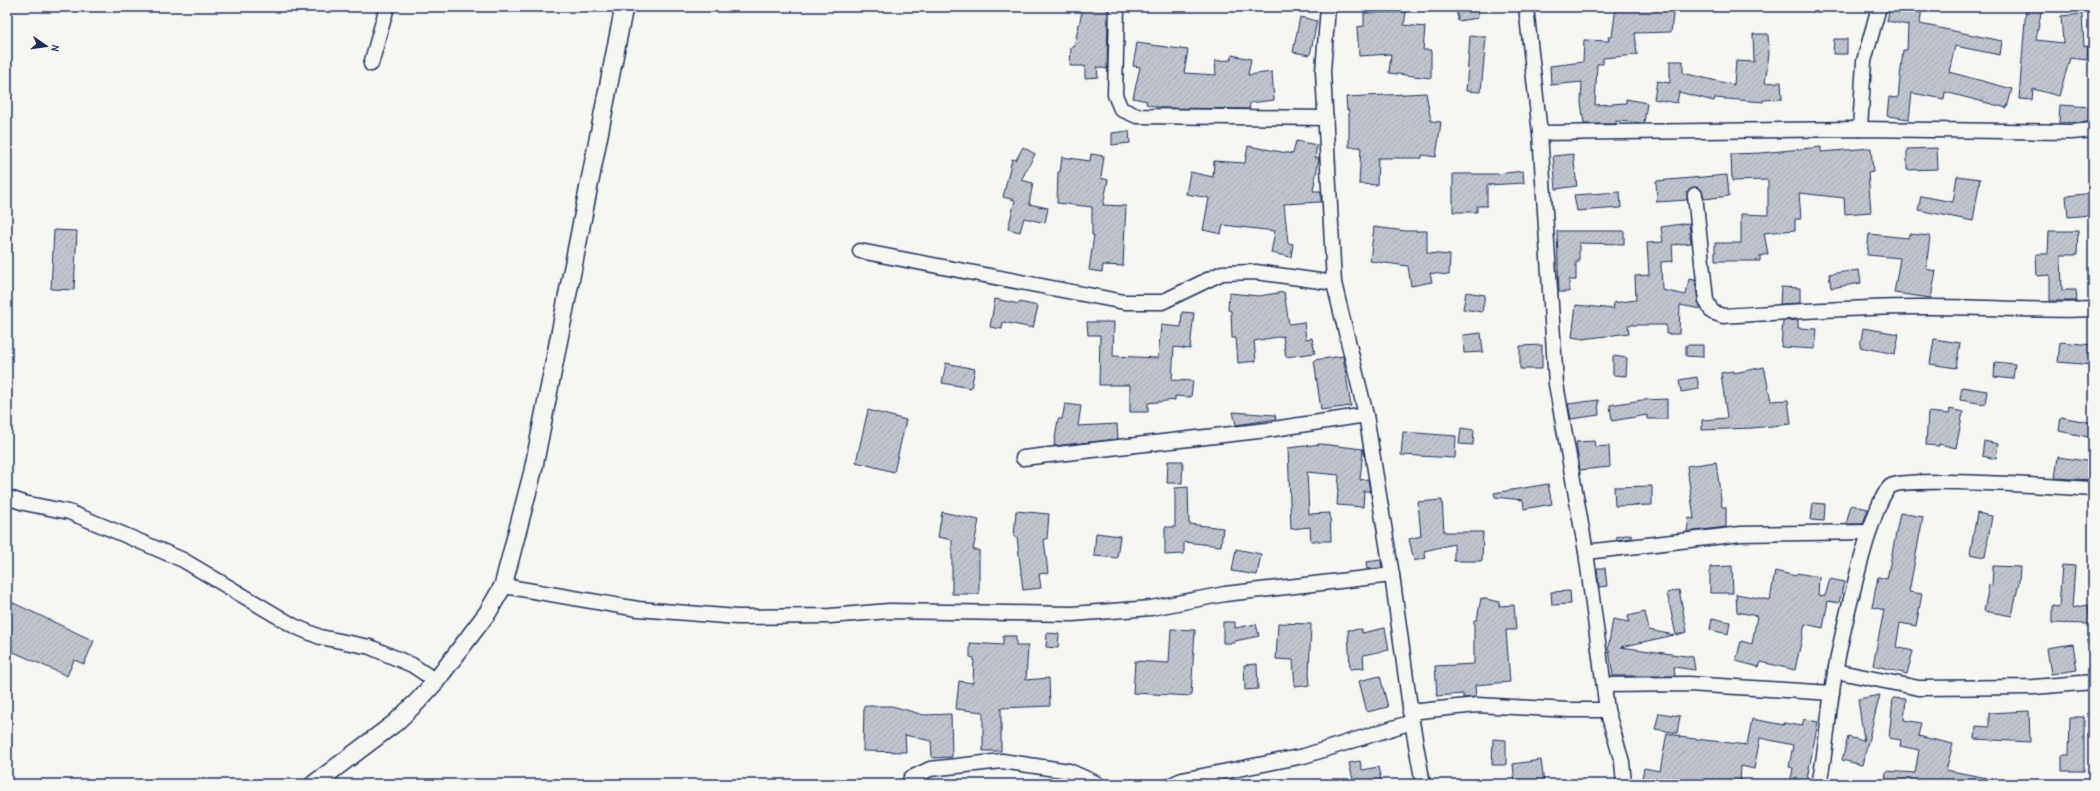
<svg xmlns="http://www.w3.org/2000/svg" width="2100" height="791" font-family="'Patrick Hand',sans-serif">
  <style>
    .building { fill: url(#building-hatch); stroke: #1b2f5e }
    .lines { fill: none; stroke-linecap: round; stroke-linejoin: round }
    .minor-casing { stroke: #1b2f5e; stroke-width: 17 }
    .tertiary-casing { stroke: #1b2f5e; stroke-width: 20 }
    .minor { stroke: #f6f6f2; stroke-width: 14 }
    .tertiary { stroke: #f6f6f2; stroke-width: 17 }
  </style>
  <defs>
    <pattern id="building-hatch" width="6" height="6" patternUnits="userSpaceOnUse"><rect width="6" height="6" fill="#c0c4cd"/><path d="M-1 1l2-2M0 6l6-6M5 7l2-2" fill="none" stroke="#a4a9b2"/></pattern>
  </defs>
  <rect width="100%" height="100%" fill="#f6f6f2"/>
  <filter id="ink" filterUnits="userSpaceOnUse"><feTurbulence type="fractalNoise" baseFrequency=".025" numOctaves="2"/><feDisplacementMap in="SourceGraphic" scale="8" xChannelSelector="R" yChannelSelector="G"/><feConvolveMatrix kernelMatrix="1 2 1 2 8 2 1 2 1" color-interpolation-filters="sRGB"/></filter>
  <g filter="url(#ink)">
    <g class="building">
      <polygon points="1083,7 1108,7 1107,69 1097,67 1098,77 1085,78 1085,66 1070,66 1071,47 1074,47"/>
      <polygon points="1456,7 1477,7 1478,18 1458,21"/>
      <polygon points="1616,7 1674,7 1671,32 1635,33 1637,55 1603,58 1603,64 1597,64 1595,105 1626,103 1626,99 1647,103 1644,123 1616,121 1616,124 1584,124 1581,102 1582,82 1551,85 1550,66 1583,62 1584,40 1609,41 1608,37 1612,37"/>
      <polygon points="1890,7 1922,7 1920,24 2002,41 2000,55 1955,46 1949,72 2012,89 2007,108 1945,92 1944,99 1912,93 1909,119 1887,116 1889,97 1898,98 1903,50 1907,50 1908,25 1887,21"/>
      <polygon points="2026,7 2042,7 2036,40 2063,43 2061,16 2082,14 2084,46 2088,47 2087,60 2070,58 2059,96 2033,89 2032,100 2019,99"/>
      <polygon points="1406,12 1404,25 1425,27 1423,50 1431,50 1431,78 1389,73 1391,54 1359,56 1357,27 1364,26 1364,13"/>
      <polygon points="1300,17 1317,21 1310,55 1293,52"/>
      <polygon points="1753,34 1768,34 1769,54 1765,83 1781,82 1782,99 1763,100 1763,102 1715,98 1714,101 1679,92 1677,103 1654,99 1657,81 1670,83 1670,61 1683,61 1683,73 1734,85 1736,61 1754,62"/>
      <polygon points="1470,36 1486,37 1481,92 1466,91"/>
      <polygon points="1834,39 1847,39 1847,54 1833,54"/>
      <polygon points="1137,43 1188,50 1184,73 1216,75 1215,61 1231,60 1232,55 1251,59 1248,75 1272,72 1274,100 1250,103 1249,109 1162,108 1146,104 1147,101 1133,98 1140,67 1133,66"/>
      <polygon points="1426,93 1431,121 1441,122 1436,157 1422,155 1422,158 1378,158 1377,185 1359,184 1361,147 1349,147 1349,110 1347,110 1346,97"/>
      <polygon points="2060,105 2092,107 2091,122 2059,123"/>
      <polygon points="1129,131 1130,143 1112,145 1112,133"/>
      <polygon points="1296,141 1317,145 1315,158 1319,158 1313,191 1321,191 1321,202 1284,204 1288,243 1293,244 1291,257 1271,253 1275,231 1223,225 1221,234 1203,230 1209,198 1186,194 1190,172 1213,177 1214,161 1245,163 1248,146 1293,154"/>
      <polygon points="1023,147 1035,154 1021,180 1033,183 1029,204 1048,208 1045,223 1024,218 1020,232 1008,229 1015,200 1003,197 1012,159 1016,160"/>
      <polygon points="1821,147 1821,152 1871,148 1873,172 1868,173 1871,212 1845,214 1844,198 1799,193 1801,219 1795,219 1795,230 1764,233 1768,254 1760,256 1760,261 1715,261 1715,243 1741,243 1741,214 1768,215 1768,180 1732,181 1731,154 1761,153"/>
      <polygon points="1937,148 1938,169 1907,170 1907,149"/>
      <polygon points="1091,154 1104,156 1101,178 1108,180 1103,205 1126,206 1123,266 1103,265 1102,272 1089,270 1094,235 1092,235 1092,207 1057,203 1058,172 1060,172 1062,157 1090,161"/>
      <polygon points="1573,154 1577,186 1556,189 1553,156"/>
      <polygon points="1523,171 1524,183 1487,185 1487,206 1477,206 1477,212 1453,212 1453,174 1497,174"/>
      <polygon points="1727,175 1729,196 1704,199 1702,190 1695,187 1687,191 1687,200 1657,202 1656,181"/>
      <polygon points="1957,176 1980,179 1973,221 1918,210 1921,196 1953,202"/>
      <polygon points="1620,192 1621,208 1577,211 1574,195"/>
      <polygon points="2093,193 2093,209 2089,209 2090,215 2068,217 2066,196"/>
      <polygon points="1689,223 1691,243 1672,245 1673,261 1661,262 1662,290 1686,295 1689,279 1695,280 1698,301 1701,309 1680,305 1679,334 1666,334 1666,325 1628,325 1629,333 1583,339 1572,337 1576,305 1614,309 1613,303 1636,300 1635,276 1649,275 1647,243 1663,242 1661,227"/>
      <polygon points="1374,227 1405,231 1427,231 1427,253 1450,255 1449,275 1430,273 1432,282 1411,286 1408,266 1370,261"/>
      <polygon points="54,230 77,231 74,290 51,289"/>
      <polygon points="1557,231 1624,231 1624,244 1579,243 1579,262 1576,262 1576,280 1569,280 1569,292 1559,292"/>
      <polygon points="2049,231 2078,231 2077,255 2061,255 2062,290 2076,290 2077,301 2050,301 2050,275 2037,276 2036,254 2048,254"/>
      <polygon points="1869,234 1908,238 1909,234 1930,236 1926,269 1936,271 1931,298 1894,293 1900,258 1867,255"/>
      <polygon points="1859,270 1861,283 1831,288 1829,274"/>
      <polygon points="1781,287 1800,288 1800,303 1780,304"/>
      <polygon points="1284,292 1289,324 1304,322 1306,339 1312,338 1315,353 1286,357 1283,336 1254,341 1256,361 1238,363 1236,338 1232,338 1231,311 1228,310 1229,293 1259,296"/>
      <polygon points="1466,292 1485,295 1482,312 1463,309"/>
      <polygon points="995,299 1019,304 1019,302 1038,306 1033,328 1003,322 1002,329 990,327"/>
      <polygon points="1182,312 1194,313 1190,349 1174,347 1172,380 1193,381 1191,397 1175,396 1175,400 1148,403 1148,412 1130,412 1130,385 1099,385 1100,335 1088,335 1087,322 1114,322 1113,356 1158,358 1161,325 1181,327"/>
      <polygon points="1798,320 1798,328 1817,329 1815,349 1781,347 1783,321"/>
      <polygon points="1863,328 1899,334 1895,354 1860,347"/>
      <polygon points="1481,333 1483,352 1464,353 1463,335"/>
      <polygon points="1934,339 1960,343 1956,368 1930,364"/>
      <polygon points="2060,342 2093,345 2093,365 2058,362"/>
      <polygon points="1542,345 1542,369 1520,369 1520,346"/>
      <polygon points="1686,345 1703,345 1703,357 1686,356"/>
      <polygon points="1343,356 1351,406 1321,410 1314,360"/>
      <polygon points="1613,356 1627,358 1626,376 1613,375"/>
      <polygon points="1995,362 2015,364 2013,379 1994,377"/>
      <polygon points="946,363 975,369 971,388 942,383"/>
      <polygon points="1764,367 1771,401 1788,400 1791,424 1752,428 1702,430 1702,420 1727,418 1721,373 1734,371 1734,373"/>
      <polygon points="1697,377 1699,389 1681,392 1679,380"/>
      <polygon points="1962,387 1987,391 1985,404 1960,400"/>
      <polygon points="1667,399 1667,419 1647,419 1647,415 1612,421 1610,405 1642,400"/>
      <polygon points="1598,400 1599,415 1571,419 1568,404"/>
      <polygon points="1065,404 1081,406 1078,426 1117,424 1118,439 1054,446 1058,419 1062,419"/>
      <polygon points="1950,409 1963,412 1956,448 1939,444 1939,446 1926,445 1928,412 1949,414"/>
      <polygon points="868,410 906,420 894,472 856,462"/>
      <polygon points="1233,412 1275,415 1276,419 1236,425"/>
      <polygon points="2061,417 2093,423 2093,438 2059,431"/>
      <polygon points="1461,428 1474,430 1473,445 1459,444"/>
      <polygon points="1403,432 1456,436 1455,458 1401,455"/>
      <polygon points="1594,441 1595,447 1609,446 1610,467 1580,470 1576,442"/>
      <polygon points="1984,441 1998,444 1996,459 1982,456"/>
      <polygon points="1321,444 1363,449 1360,480 1368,479 1370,491 1364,491 1363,507 1337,505 1339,475 1307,472 1309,514 1330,513 1331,541 1311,541 1310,527 1291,529 1288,448"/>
      <polygon points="2058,457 2093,462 2093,480 2055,478"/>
      <polygon points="1168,461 1183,461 1182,483 1167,483"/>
      <polygon points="1716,462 1722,507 1726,507 1726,527 1687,532 1689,518 1694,519 1687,466"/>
      <polygon points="1548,484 1552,504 1524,509 1523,500 1495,497 1494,493"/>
      <polygon points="1652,486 1652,505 1615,506 1614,487"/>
      <polygon points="1188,487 1189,524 1223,528 1221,546 1184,542 1184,554 1165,555 1165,527 1175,527 1175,488"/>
      <polygon points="1442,500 1444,532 1483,532 1482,561 1454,561 1454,544 1424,551 1426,558 1414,561 1409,539 1421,536 1418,502"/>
      <polygon points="1813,503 1825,504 1824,521 1811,520"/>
      <polygon points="1851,505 1868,509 1863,524 1846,524"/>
      <polygon points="1016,511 1049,514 1047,539 1044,539 1048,573 1039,574 1041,588 1023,590 1017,537 1014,537"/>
      <polygon points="942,512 979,520 973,550 979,550 979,594 952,594 952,540 938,537"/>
      <polygon points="1900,513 1923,517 1909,592 1922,594 1916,626 1900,623 1896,647 1913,651 1907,674 1873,665 1884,610 1872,607 1878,577 1887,579"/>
      <polygon points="1977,513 1992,516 1985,557 1970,554"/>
      <polygon points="1096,533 1120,536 1117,558 1094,556"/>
      <polygon points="1631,534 1632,538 1617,540 1616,537"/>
      <polygon points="1236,549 1261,554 1257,575 1232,571"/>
      <polygon points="1381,560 1382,568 1367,569 1366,562"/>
      <polygon points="2062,565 2075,566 2072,608 2088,605 2091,624 2052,623 2052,606 2059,607"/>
      <polygon points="1732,566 1733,593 1710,593 1710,567"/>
      <polygon points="1993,566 2020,567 2019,582 2012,616 1984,611 1989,585 1992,586"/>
      <polygon points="1597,568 1605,568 1607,586 1599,587"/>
      <polygon points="1775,571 1796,576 1797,573 1819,577 1818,595 1825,596 1830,579 1844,582 1839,603 1828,601 1823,628 1805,624 1795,670 1761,662 1759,667 1736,661 1741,641 1752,644 1757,616 1737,612 1736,594 1770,600"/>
      <polygon points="1679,590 1687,632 1676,635 1667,593"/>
      <polygon points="1570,591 1571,604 1552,605 1551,592"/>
      <polygon points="1481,598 1500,602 1499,606 1514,605 1516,630 1506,630 1510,682 1475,685 1476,697 1463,698 1463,694 1437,696 1435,666 1474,664 1474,620 1477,620"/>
      <polygon points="7,600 94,641 84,664 74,660 67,676 7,649"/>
      <polygon points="1645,612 1649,630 1674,635 1621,647 1693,657 1695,670 1674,667 1675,676 1613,676 1609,650 1608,649 1613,619 1629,622 1628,616"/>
      <polygon points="1712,618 1730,622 1728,634 1710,630"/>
      <polygon points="1223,622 1235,622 1235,628 1256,624 1259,636 1235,641 1235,643 1223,643"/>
      <polygon points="1278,623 1311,624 1309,673 1310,685 1295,687 1293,660 1276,659"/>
      <polygon points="1385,628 1389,650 1363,655 1364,668 1350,669 1348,630 1362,629 1362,633"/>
      <polygon points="1171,629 1195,630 1191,696 1133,693 1135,661 1169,663"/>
      <polygon points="1047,633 1059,634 1058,648 1046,647"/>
      <polygon points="1003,636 1016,636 1016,646 1028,646 1026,680 1049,678 1050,706 1001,708 1001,751 983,751 983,712 956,709 959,681 973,683 974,658 970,657 970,643 1003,645"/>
      <polygon points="2073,644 2077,670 2051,674 2047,648"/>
      <polygon points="1257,664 1258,689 1245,690 1244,665"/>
      <polygon points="1380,676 1388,707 1367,712 1359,681"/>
      <polygon points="1880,695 1862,765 1842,760 1848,737 1864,741 1858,699"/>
      <polygon points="1893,698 1906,699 1904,720 1921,723 1918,736 1953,744 1946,770 1987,778 1986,784 1885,784 1886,771 1915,773 1919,750 1900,746 1901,740 1889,738"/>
      <polygon points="864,706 892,706 924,715 951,714 952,757 932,758 931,741 905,735 906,752 863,751"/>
      <polygon points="2029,711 2030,742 1975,739 1976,726 1989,727 1989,713"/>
      <polygon points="1659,713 1680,716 1677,733 1655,729"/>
      <polygon points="2070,717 2084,717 2084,771 2062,771 2062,755 2069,755"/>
      <polygon points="1752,719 1784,725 1784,723 1802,726 1804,719 1818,722 1806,784 1790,784 1793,768 1789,767 1793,745 1760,738 1754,769 1741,766 1740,784 1641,783 1644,768 1660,771 1667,733 1680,736 1679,737 1747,745"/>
      <polygon points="1493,739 1506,740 1506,765 1492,765"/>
      <polygon points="1541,760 1544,784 1515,784 1513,764"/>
      <polygon points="1360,761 1362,770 1378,767 1382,784 1354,784 1349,763"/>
    </g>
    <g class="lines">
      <defs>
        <g id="minor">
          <polyline points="1117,7 1115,95 1121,109 1137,116 1326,118"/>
          <polyline points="1328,7 1323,71 1334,283 1366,415 1392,575 1412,722 1423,784"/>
          <polyline points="1526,7 1540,133 1556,384 1586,552 1607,710 1622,762 1624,784"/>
          <polyline points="371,64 387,7"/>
          <polyline points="1860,129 1864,61 1879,7"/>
          <polyline points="1540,133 1860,129 2071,132 2093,130"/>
          <path d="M1695 195 1706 300 1712 312 1723 316C1789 312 1854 307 1920 307 1978 306 2035 312 2093 309"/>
          <polyline points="860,251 1124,302 1162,302 1222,273 1256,272 1334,283"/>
          <polyline points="1023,458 1267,430 1366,415"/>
          <polyline points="7,497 24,503 69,512 120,533 183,560 294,626 320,637 370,647 412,665 436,681"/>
          <polyline points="1586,552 1741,534 1868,532"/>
          <polyline points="503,586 638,609 737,617 830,616 889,611 1072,614 1151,608 1225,594 1392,575"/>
          <polyline points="1835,671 1919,688 2034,687 2093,682"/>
          <polyline points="1604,685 1688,684 1832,693"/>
          <polyline points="1410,712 1477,705 1569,710 1607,710"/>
          <polyline points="909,784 911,778 930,769 1002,761 1069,771 1098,784"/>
          <polyline points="1173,784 1182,780 1304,756 1412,722"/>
          <path d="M1819 784C1827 747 1828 710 1835 673 1840 644 1871 499 1891 486 1906 476 2064 487 2093 489"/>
        </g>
        <polyline id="tertiary" points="314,784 395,723 418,701 436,681 488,612 503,586 533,471 624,7"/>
      </defs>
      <use href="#minor" class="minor-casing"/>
      <use href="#tertiary" class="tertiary-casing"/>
      <use href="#minor" class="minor"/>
      <use href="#tertiary" class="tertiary"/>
    </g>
  </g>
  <rect width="2100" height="791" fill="none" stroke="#f6f6f2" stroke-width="24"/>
  <rect x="12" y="12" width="2076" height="767" fill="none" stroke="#1b2f5e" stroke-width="1.5" filter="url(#ink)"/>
  <g transform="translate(46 46) rotate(103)" stroke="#f6f6f2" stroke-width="3" paint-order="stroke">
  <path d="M0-3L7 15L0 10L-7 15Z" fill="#1b2f5e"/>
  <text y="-6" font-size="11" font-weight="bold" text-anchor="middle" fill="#1b2f5e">N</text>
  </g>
</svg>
